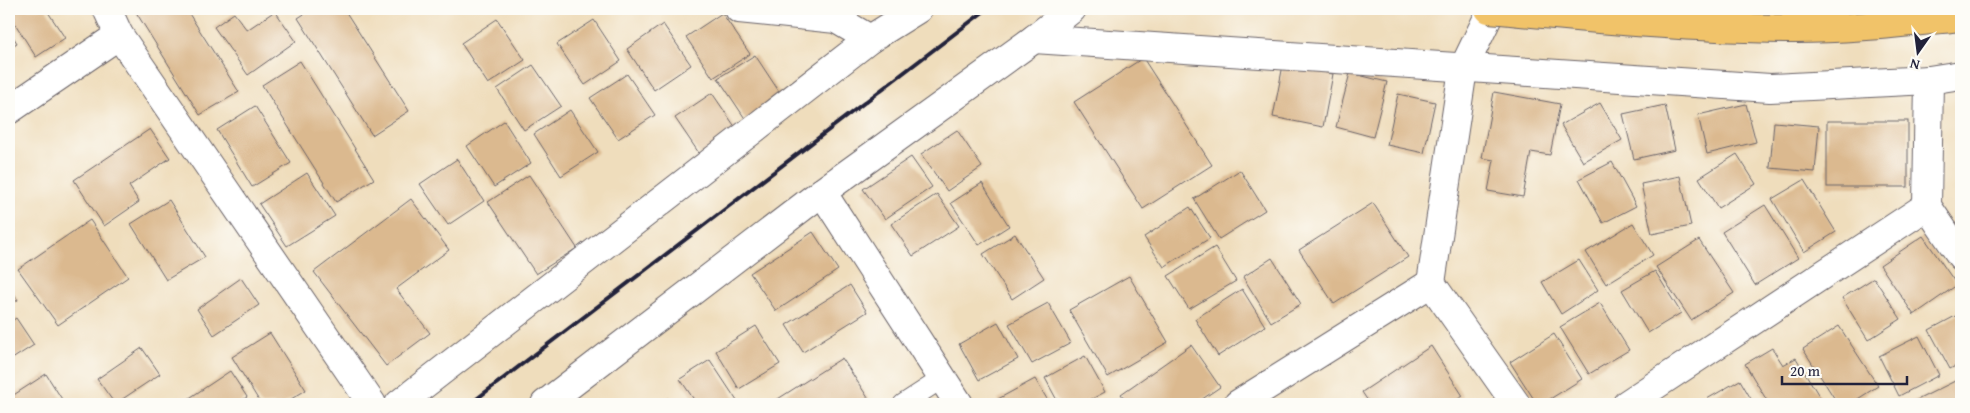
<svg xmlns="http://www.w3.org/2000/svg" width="1970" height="413" font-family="'Gentium Book Plus',serif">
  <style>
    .building { fill: #dbb98f }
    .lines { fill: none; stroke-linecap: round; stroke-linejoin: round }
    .lane-casing { stroke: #6a6368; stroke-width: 21 }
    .street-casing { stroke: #6a6368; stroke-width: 30 }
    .lane { stroke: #fff; stroke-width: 19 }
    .street { stroke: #fff; stroke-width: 28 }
    .rail { stroke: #22223b; stroke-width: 4 }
    .primary-bridge-casing { stroke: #6a6368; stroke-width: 30; stroke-linecap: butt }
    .primary-bridge { stroke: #f1c369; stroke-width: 28 }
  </style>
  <rect width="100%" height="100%" fill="#fdfcf7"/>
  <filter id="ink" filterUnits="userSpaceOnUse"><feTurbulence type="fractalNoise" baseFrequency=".02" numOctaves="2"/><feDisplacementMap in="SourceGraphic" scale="10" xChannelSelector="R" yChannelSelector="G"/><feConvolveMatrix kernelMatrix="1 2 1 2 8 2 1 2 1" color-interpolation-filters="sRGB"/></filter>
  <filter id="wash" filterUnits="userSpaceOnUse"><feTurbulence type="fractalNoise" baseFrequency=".0096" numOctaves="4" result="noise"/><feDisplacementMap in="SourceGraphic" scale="20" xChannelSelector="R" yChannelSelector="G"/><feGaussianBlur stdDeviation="1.12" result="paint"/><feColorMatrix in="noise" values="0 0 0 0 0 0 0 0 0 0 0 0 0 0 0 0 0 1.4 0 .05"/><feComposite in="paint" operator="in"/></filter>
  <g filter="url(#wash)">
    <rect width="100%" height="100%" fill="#efddbc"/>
    <g id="blocks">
      <g class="building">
        <polygon points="9,9 46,9 65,38 36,57 9,14"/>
        <polygon points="134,9 186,9 239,92 200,115"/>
        <polygon points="312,9 344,9 409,111 372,135 298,18"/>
        <polygon points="275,11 296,41 248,75 214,27 234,13 247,30"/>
        <polygon points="722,13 750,54 713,78 686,37"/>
        <polygon points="497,19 525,60 488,84 461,43"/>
        <polygon points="594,20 621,61 585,85 557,44"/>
        <polygon points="663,24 691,65 654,90 627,49"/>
        <polygon points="9,30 17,43 9,48"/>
        <polygon points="755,55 782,96 746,120 718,78"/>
        <polygon points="1143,58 1212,165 1143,209 1074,102"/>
        <polygon points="300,61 374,179 336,202 262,85"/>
        <polygon points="533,65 561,106 524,130 497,89"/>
        <polygon points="1283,65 1333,74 1323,127 1273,117"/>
        <polygon points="1350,73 1387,82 1373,137 1336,127"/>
        <polygon points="627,74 655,115 618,139 590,98"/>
        <polygon points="1494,92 1560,104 1550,155 1531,152 1523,197 1488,191 1494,160 1482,158"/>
        <polygon points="712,93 740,134 703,159 675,118"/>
        <polygon points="1398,94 1435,102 1424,153 1387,145"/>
        <polygon points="1600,103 1622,140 1583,162 1561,125"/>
        <polygon points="1746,104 1756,142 1707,154 1698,115"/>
        <polygon points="1665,105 1675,150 1634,159 1623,114"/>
        <polygon points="255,106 291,163 252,187 217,130"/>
        <polygon points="570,110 598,152 561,176 534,134"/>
        <polygon points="504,121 531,163 494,187 467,146"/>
        <rect x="1827" y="121" width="81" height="66"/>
        <polygon points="1774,122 1819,126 1815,172 1770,168"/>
        <polygon points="150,129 170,158 129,186 139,202 104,226 74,180"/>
        <polygon points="957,130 982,167 947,191 921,154"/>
        <polygon points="1737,154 1756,184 1718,208 1699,178"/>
        <polygon points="911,157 932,187 885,219 863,189"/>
        <polygon points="457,159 484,201 448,225 420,184"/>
        <polygon points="1612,162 1636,206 1603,223 1579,179"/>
        <polygon points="1240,170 1265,210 1219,239 1194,199"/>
        <polygon points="307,173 335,216 287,246 259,204"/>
        <polygon points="529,175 577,248 536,274 488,202"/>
        <polygon points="1680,176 1691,226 1652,234 1641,184"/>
        <polygon points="1804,180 1836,232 1804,252 1772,199"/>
        <polygon points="982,183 1009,226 979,245 951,203"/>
        <polygon points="937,194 959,226 913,256 891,224"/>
        <polygon points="411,199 449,250 396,289 430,333 386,366 314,272"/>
        <polygon points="169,200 205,257 166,280 131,224"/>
        <polygon points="1373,203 1408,257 1334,304 1299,250"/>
        <polygon points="1765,205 1798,258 1755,285 1722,232"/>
        <polygon points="1190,207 1210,238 1164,267 1144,237"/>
        <polygon points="90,220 128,277 58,325 18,269"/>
        <polygon points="1633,223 1653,255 1606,284 1586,252"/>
        <polygon points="813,232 838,270 776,311 750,273"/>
        <polygon points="1015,234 1044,278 1012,299 983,254"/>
        <polygon points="1923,236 1957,285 1914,315 1880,265"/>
        <polygon points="1699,240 1734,293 1691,320 1656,267"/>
        <polygon points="1215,247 1236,281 1189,309 1168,276"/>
        <polygon points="1272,258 1301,304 1271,322 1243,277"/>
        <polygon points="1579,260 1598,290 1561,314 1542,282"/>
        <polygon points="1655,271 1681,313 1648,333 1622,290"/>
        <polygon points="1129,276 1168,342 1108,377 1069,310"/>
        <polygon points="241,278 259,305 214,335 197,309"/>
        <polygon points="1874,278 1901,319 1868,340 1842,298"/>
        <polygon points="850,285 867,312 803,352 786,325"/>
        <polygon points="9,286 18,300 9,305"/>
        <polygon points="1242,289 1265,326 1218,356 1195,319"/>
        <polygon points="1048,303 1071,343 1032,364 1009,324"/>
        <polygon points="1600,303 1629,350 1589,374 1560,327"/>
        <polygon points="1961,313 1961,363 1950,369 1929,330"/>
        <polygon points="16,318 34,345 9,361 9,323"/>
        <polygon points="998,322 1018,359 979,380 959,344"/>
        <polygon points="756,326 780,364 739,389 716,351"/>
        <polygon points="1839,326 1878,386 1850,404 1838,404 1803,349"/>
        <polygon points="270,333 306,390 283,404 261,404 232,357"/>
        <polygon points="1554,334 1582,379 1542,404 1537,404 1510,362"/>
        <polygon points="1919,336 1939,375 1899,396 1879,356"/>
        <polygon points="1191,345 1220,387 1195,404 1128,404 1121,394"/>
        <polygon points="1431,346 1463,396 1450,404 1370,404 1362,392"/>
        <polygon points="142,348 160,374 115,404 97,379"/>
        <polygon points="1772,348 1783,365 1796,358 1824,404 1769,404 1745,364"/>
        <polygon points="1085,356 1105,392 1082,404 1059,404 1045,378"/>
        <polygon points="842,358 872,404 770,404"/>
        <polygon points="710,360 739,404 697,404 680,379"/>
        <polygon points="230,371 247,397 237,404 187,404 185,401"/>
        <polygon points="46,374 65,404 12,404 9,398"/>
        <polygon points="1961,378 1961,404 1909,404"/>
        <polygon points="1035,379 1050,404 1001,404 998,399"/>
        <polygon points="1740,380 1754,404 1710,404 1707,399"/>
        <polygon points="668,398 672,404 657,404"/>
      </g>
    </g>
  </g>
  <g filter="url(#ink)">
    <use href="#blocks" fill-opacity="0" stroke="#6a6368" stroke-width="1"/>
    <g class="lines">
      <defs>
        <polyline id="lane" points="903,404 943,378"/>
        <g id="street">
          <polyline points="107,9 119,35 372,404"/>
          <polyline points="739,9 836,19 870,39"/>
          <polyline points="1034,39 1770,88 1929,80 1961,75"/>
          <polyline points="1929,80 1927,206 1961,256"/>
          <polyline points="9,110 119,35"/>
          <polyline points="822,192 959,404"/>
          <polyline points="1431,283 1516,404"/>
          <polyline points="399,404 870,39 918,9"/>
          <polyline points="545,404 822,192 1034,39 1072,9"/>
          <polyline points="1238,404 1431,283 1463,69 1492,9"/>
          <polyline points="1627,404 1927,206"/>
        </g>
      </defs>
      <use href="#lane" class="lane-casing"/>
      <use href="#street" class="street-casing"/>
      <use href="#lane" class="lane"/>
      <use href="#street" class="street"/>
      <polyline class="rail" points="470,404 987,9"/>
      <defs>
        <path id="primary-bridge" d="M1489 9C1587 18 1685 28 1784 29 1843 30 1902 23 1961 17"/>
      </defs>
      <use href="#primary-bridge" class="primary-bridge-casing"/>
      <use href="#primary-bridge" class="primary-bridge"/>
    </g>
  </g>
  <rect width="1970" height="413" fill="none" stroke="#fdfcf7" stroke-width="30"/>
  <g transform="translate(1918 52) rotate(194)" stroke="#fdfcf7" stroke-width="4" paint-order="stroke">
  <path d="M0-4L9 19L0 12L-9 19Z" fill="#22223b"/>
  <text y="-8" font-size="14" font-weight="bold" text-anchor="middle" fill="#22223b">N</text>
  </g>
  <path d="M1782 376v8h125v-8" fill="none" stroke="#22223b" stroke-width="2.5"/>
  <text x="1790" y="376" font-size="15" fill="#22223b" stroke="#fdfcf7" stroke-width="4" paint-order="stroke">20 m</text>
</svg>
